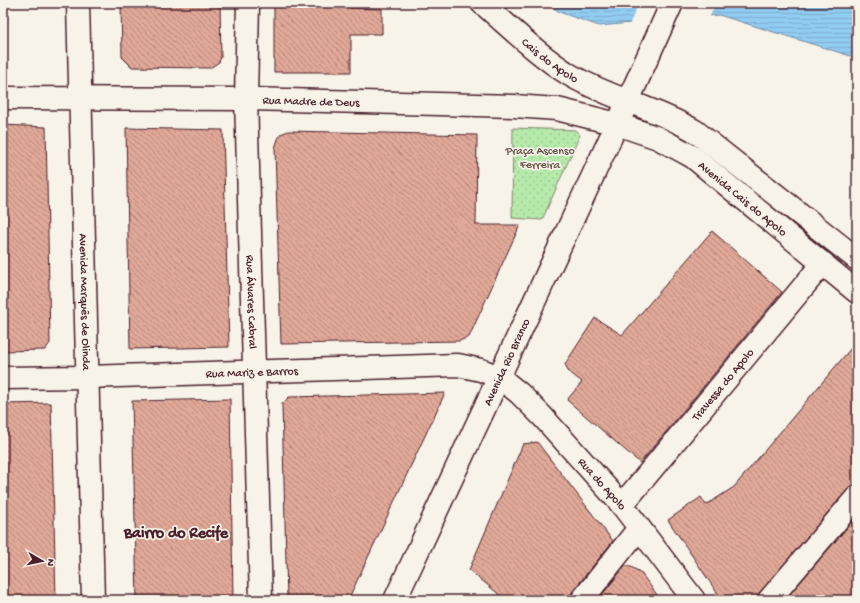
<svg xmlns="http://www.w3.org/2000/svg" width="860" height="603" font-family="'Gochi Hand',sans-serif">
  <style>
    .park { fill: url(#park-dots); stroke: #80846b }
    .water { fill: url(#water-rules); stroke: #7587a2 }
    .pier { fill: #f7f3e8 }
    .building { fill: url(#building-back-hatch); stroke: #4a1f2b }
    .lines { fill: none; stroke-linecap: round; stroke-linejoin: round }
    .pedestrian-casing { stroke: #4a1f2b; stroke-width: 25 }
    .minor-casing { stroke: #4a1f2b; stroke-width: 25 }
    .secondary-casing { stroke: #4a1f2b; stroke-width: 25 }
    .pedestrian { stroke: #f7f3e8; stroke-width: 22 }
    .minor { stroke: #f7f3e8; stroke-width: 22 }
    .secondary { stroke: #f7f3e8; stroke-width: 22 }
    .labels { text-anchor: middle; stroke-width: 3.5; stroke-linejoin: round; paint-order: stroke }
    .street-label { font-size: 12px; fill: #4a1f2b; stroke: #f7f3e8 }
    .park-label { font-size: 12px; fill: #65524b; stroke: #f7f3e8 }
    .district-label { font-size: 16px; font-weight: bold; fill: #4a1f2b; stroke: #f7f3e8 }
  </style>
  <defs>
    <pattern id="park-dots" width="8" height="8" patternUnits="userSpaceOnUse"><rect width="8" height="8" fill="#b6eaab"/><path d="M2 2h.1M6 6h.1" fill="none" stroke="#9ec893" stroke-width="1.8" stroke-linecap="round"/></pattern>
    <pattern id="water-rules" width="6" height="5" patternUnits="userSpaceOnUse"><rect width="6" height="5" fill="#91ccf1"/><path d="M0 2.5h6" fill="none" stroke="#7fafcf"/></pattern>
    <pattern id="building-back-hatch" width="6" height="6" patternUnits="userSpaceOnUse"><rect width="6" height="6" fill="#e0a898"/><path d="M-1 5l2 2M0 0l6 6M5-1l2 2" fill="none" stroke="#b8887c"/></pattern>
  </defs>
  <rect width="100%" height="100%" fill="#f7f3e8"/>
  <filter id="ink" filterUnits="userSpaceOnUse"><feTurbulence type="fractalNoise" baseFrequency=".025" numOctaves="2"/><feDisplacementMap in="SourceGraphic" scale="8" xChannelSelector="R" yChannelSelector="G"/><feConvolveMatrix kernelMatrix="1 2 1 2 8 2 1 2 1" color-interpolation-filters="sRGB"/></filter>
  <g filter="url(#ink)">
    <polygon class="park" points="513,128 575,130 580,135 542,220 512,218"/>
    <polygon class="water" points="548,3 857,3 857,58 719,15 599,26 559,12"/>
    <polygon class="pier" points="639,3 716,3 709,18 629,25"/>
    <g class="building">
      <polygon points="121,3 220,3 221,57 219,62 210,68 132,67 122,57"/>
      <polygon points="274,3 350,3 350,8 382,9 382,34 351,34 351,72 274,72"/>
      <polygon points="3,125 46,127 50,343 45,350 3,351"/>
      <polygon points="126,128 223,130 229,347 130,349"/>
      <polygon points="288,131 477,135 476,225 520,225 469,337 459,341 281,344 275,148 278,139 281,134"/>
      <polygon points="712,231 782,292 640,463 567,400 582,382 568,371 565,364 595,318 622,335"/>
      <polygon points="857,341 857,485 848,489 760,592 757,600 722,600 668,520 701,497 706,505 734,487"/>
      <polygon points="445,393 348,600 287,600 282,404 289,397"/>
      <polygon points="230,399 233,600 137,600 132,401"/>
      <polygon points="51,403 56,600 3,600 3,404"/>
      <polygon points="537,442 613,541 572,592 570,600 506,600 469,570 523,444"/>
      <polygon points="857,516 857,600 785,600"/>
      <polygon points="625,566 629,566 640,572 661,600 598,600"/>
    </g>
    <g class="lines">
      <defs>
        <g id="pedestrian">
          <path id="s1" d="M395 600 617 124"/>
        </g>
        <g id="minor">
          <path id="s2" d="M248 3 246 99 261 600"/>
          <path id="s3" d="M3 378 87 377 458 365 481 370 499 377 519 393 542 416 622 505 694 600"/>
          <path id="s4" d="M622 505 823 263"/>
          <polyline points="582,600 639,528"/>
          <polyline points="769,600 857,497"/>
        </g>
        <g id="secondary">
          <path id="s5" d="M78 3 93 600"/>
          <path id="s6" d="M482 3C510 27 538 55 570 75 609 98 656 108 695 131L857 259"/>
          <path id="s7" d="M3 98 246 99 514 106 557 109 617 124 658 138 684 152 693 157 857 292"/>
          <polyline points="622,114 672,3"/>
        </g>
      </defs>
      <use href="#pedestrian" class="pedestrian-casing"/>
      <use href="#minor" class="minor-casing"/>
      <use href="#secondary" class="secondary-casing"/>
      <use href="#pedestrian" class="pedestrian"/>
      <use href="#minor" class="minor"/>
      <use href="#secondary" class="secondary"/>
    </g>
  </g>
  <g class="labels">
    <g class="street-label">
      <text dy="4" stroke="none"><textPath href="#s6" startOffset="89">Cais do Apolo</textPath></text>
      <text dy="4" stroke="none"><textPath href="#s7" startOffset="308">Rua Madre de Deus</textPath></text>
      <text dy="4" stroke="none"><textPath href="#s7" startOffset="764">Avenida Cais do Apolo</textPath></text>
      <text dy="4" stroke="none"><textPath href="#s2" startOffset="299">Rua Álvares Cabral</textPath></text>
      <text dy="4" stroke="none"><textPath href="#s5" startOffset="299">Avenida Marquês de Olinda</textPath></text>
      <text dy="4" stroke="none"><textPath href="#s1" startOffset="263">Avenida Rio Branco</textPath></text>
      <text dy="4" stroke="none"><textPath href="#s3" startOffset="249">Rua Mariz e Barros</textPath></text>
      <text dy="4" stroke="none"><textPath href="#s4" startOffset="157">Travessa do Apolo</textPath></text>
      <text dy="4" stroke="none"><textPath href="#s3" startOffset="647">Rua do Apolo</textPath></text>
    </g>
    <g class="park-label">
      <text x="540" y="154">Praça Ascenso<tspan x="540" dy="14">Ferreira</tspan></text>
    </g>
    <g class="district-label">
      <text x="176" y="537">Bairro do Recife</text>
    </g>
  </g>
  <rect width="860" height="603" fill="none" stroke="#f7f3e8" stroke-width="16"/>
  <rect x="8" y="8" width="844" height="587" fill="none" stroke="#4a1f2b" stroke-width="1.5" filter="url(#ink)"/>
  <g transform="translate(42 561) rotate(99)" stroke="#f7f3e8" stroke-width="3" paint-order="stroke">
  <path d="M0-3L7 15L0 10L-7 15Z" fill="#4a1f2b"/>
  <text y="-6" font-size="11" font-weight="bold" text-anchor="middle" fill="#4a1f2b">N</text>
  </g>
</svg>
